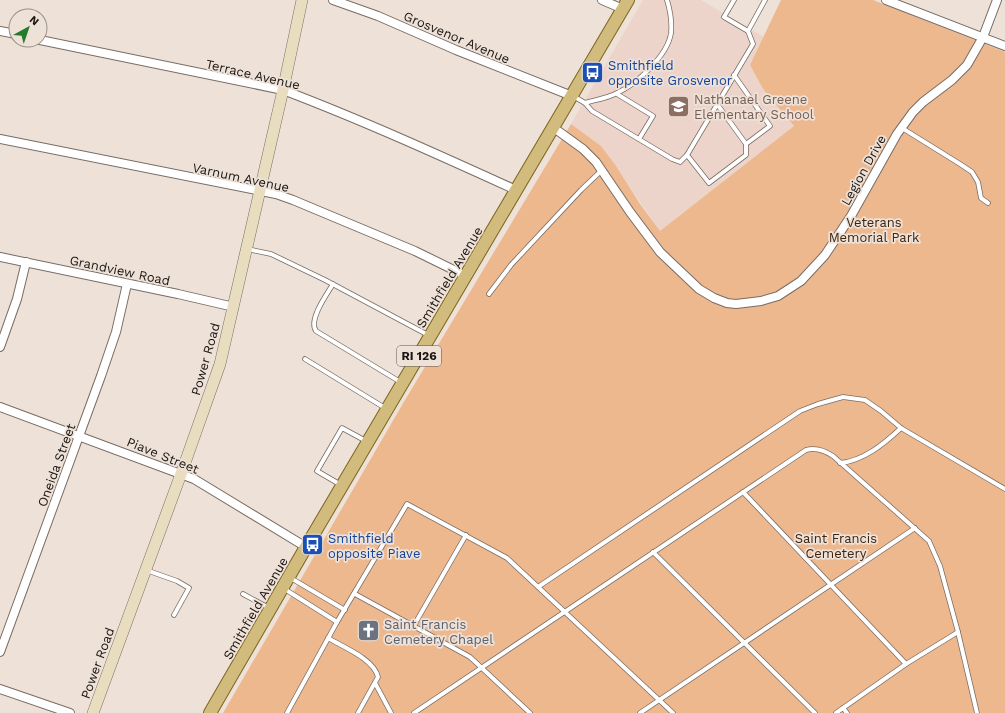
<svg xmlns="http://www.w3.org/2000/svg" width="1005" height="713" font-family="'Work Sans',sans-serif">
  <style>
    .education { fill: #ecd4ca }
    .green { fill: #eeb88f }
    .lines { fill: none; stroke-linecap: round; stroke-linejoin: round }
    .service-casing { stroke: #786c64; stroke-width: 5.5 }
    .minor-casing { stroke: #786c64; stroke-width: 10 }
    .secondary-casing { stroke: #786c64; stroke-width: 12 }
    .primary-casing { stroke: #7d641f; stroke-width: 14 }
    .service { stroke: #fff; stroke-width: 4 }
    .minor { stroke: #fff; stroke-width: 8 }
    .secondary { stroke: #e8ddbe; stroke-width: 11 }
    .primary { stroke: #d1bc7d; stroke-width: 12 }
    .labels { text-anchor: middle; stroke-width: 3.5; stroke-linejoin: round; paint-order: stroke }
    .shield { fill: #eee1d7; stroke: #5a524d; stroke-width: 1 }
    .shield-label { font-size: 12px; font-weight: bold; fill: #1a1512 }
    .street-label { font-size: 13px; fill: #1a1512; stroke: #eee1d7 }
    .transit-label { font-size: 13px; fill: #164399; stroke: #eee1d7; text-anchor: start }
    .education-label { font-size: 13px; fill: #785e54; stroke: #eee1d7; text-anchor: start }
    .park-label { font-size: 13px; fill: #3e2510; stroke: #eee1d7 }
    .worship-label { font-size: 13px; fill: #5b616d; stroke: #eee1d7; text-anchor: start }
  </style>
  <rect width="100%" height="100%" fill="#eee1d7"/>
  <polygon class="education" points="643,0 701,0 764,37 750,65 763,89 794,126 660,231 601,146 571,124"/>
  <polygon class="green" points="781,0 873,0 1005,52 1005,713 223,713 405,400 571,124 601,146 616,166 640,204 660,231 794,126 763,89 750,65"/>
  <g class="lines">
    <defs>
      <g id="service">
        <polyline points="734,0 724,17 748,31 765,0"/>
        <polyline points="617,94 653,116 639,139"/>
        <polyline points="573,96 585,103 592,111 672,159 680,162 687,155 753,44 748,31"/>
        <path d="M585 103C595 100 608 98 617 93 637 84 668 55 671 33 672 23 670 10 667 0"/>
        <polyline points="717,104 746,144 770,126 734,75"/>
        <polyline points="902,128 960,164 972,172 978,182 981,198 988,203"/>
        <polyline points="687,155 709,183 746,155 746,144"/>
        <polyline points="247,249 271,254 325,280 430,336"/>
        <path d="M333 284C327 294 308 320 316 331L402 383"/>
        <polyline points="489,294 511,265 581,190 602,170"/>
        <polyline points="305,359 385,408"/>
        <path d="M840 463C863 461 884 444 901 428"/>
        <polyline points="341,485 317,471 342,428 366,441"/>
        <polyline points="743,492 906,664 958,632"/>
        <polyline points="653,552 815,713"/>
        <polyline points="146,570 177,581 189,588 174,615"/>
        <polyline points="289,577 345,610"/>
        <polyline points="538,587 800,411 818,404 843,397 865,400 881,411 901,428 1005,489"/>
        <polyline points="283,588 337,622"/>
        <polyline points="243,594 269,608"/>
        <polyline points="355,594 470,657 530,713"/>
        <polyline points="413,627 466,535"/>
        <path d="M328 638C343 647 374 659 378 677L358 713"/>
        <polyline points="375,683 391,713"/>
        <polyline points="843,708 847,713"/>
        <polyline points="287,713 337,622 407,504 507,558 673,713"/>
        <path d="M414 713 806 450C816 447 824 450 833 456L929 541 940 566 958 632 977 713"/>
        <polyline points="640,713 915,528"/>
        <polyline points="836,713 906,664"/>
      </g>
      <g id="minor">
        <polyline points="333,0 378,16 456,50 572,96"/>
        <polyline points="602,0 623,9"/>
        <polyline points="886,0 1005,46"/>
        <polyline points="0,31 16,34"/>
        <path d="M40 40 283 90C362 120 439 155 516 190"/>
        <polyline points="554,128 583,149 596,162 630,212 660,252 699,289 714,298 727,303 736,304 761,301 778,296 801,281 825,255 851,216 897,134 913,112 923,102 952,80 967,65 983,37 997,0"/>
        <polyline points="0,139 276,194 293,200 415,251 466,276"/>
        <polyline points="0,257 178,294 234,307"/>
        <polyline points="0,347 17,299 26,262"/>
        <polyline points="0,407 194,479 306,547"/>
        <polyline points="0,652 101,376 116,332 127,284"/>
        <polyline points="0,689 70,713"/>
      </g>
      <polyline id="secondary" points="93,713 181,474 220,364 283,90 302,0"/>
      <polyline id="primary" points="210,713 306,547 628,0"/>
    </defs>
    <use href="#service" class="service-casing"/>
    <use href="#minor" class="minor-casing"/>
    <use href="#secondary" class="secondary-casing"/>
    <use href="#primary" class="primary-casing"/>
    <use href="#service" class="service"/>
    <use href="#minor" class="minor"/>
    <use href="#secondary" class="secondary"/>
    <use href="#primary" class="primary"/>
  </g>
  <defs>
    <symbol id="bus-square" viewBox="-11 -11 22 22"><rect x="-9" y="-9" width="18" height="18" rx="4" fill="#1a4fb4" stroke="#eee1d7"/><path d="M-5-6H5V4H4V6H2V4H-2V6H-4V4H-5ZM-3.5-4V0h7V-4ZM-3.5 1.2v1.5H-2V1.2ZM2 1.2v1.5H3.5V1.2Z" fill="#fff"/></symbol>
    <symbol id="school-square" viewBox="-11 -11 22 22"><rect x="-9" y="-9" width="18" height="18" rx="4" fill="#8d6e63" stroke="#eee1d7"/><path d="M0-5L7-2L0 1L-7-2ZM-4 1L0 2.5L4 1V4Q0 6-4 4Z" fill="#fff"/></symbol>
    <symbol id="church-square" viewBox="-11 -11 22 22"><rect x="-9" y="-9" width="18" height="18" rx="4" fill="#6b7280" stroke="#eee1d7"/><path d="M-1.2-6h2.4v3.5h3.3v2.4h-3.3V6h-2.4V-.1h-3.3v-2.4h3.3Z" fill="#fff"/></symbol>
  </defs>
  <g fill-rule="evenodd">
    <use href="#bus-square" x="580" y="60" width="25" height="25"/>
    <use href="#school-square" x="666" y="94" width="25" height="25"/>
    <use href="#bus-square" x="300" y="532" width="25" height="25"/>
    <use href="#church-square" x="356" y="618" width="25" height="25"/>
  </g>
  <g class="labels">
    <rect class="shield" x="397" y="346" width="44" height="20" rx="3"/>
    <g class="shield-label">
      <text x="419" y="360">RI 126</text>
    </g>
    <g class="street-label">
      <text transform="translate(457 37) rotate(23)" y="5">Grosvenor Avenue</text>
      <text transform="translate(253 74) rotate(13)" y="5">Terrace Avenue</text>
      <text transform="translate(863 170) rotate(-61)" y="5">Legion Drive</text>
      <text transform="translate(241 177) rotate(12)" y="5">Varnum Avenue</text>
      <text transform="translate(120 270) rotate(12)" y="5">Grandview Road</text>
      <text transform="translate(449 277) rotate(-59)" y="5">Smithfield Avenue</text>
      <text transform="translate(205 359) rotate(-74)" y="5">Power Road</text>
      <text transform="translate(163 455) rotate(22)" y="5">Piave Street</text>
      <text transform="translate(56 465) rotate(-70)" y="5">Oneida Street</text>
      <text transform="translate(255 608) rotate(-60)" y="5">Smithfield Avenue</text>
      <text transform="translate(97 663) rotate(-70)" y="5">Power Road</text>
    </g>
    <g class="transit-label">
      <text x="608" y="70">Smithfield<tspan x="608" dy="15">opposite Grosvenor</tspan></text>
      <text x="328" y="543">Smithfield<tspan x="328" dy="15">opposite Piave</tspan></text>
    </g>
    <g class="education-label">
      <text x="694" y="104">Nathanael Greene<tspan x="694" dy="15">Elementary School</tspan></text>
    </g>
    <g class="park-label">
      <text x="874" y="227">Veterans<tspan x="874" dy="15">Memorial Park</tspan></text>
      <text x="836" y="543">Saint Francis<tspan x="836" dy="15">Cemetery</tspan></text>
    </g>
    <g class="worship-label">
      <text x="384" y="629">Saint Francis<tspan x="384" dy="15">Cemetery Chapel</tspan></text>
    </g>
  </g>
  <g transform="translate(28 28) rotate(40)"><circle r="19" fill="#eee1d7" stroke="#998f88"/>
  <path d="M0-3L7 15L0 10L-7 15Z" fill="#247c2b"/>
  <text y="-6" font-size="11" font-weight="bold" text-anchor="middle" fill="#1a1512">N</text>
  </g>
</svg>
